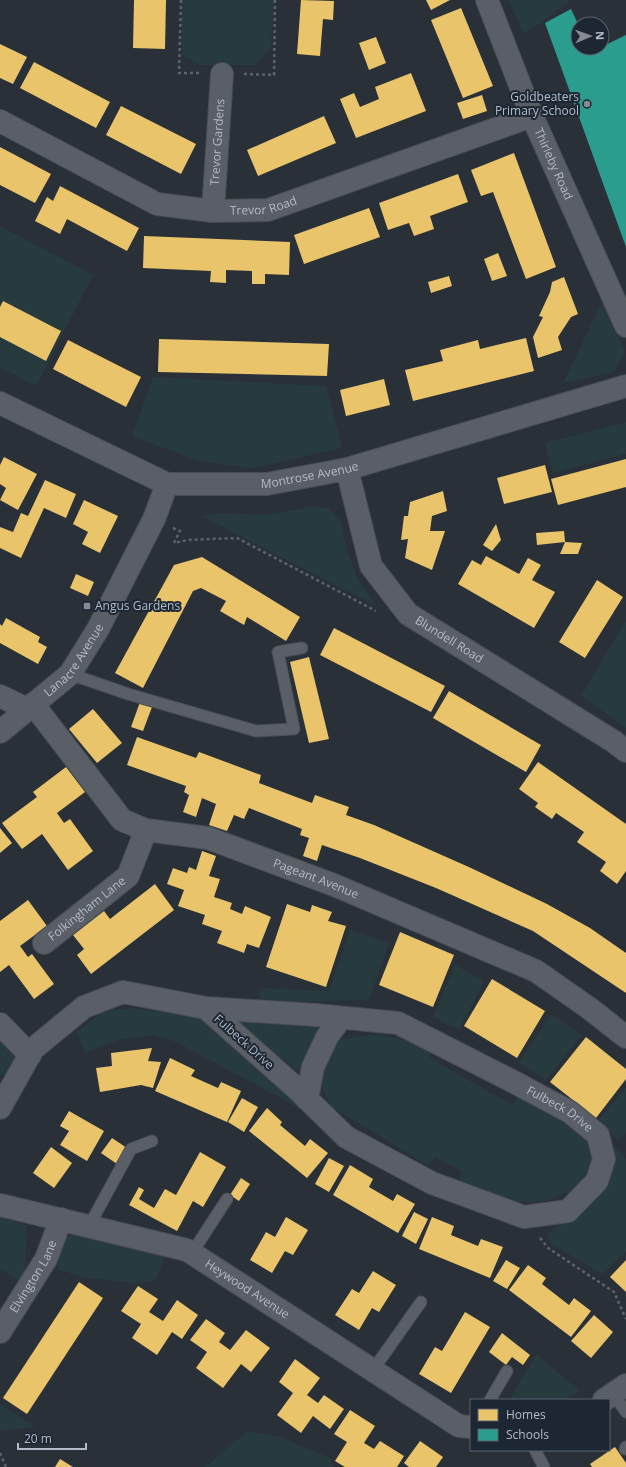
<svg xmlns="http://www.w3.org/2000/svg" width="626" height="1467" font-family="'Open Sans',sans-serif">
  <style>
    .green { fill: #273a3e }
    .homes { fill: #e9c46a }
    .schools { fill: #2a9d8f }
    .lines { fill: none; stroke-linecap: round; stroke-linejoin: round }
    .service-casing { stroke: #484c53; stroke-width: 13 }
    .minor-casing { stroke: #484c53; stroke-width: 24 }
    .tertiary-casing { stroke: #484c53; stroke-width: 24 }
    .path { stroke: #5d636a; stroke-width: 2.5; stroke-dasharray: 3 3; stroke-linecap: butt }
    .service { stroke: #5a5e66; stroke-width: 11 }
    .minor { stroke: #5a5e66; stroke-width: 22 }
    .tertiary { stroke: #5a5e66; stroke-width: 22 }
    .poi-dot { fill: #848b96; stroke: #1d2633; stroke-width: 1.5 }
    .labels { text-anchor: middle; stroke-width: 4; stroke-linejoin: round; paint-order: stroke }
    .poi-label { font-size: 12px; fill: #b4bcc9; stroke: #1d2633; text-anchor: end }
    .street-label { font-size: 12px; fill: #b4bcc9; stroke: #1d2633 }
  </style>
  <rect width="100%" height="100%" fill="#2a3038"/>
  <g class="green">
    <polygon points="182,0 274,0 271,48 256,65 200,65 182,55"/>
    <polygon points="509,0 568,0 569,2 524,34"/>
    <polygon points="0,226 93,275 36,386 0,367"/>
    <polygon points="602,302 625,352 614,372 563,383"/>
    <polygon points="153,377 326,386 342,448 253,468 198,461 132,436"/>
    <polygon points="626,422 626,454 553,473 545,443"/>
    <polygon points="312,506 328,508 341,522 347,551 359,581 376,606 202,516 221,513 268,515"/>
    <polygon points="625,622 626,623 626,728 581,696"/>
    <polygon points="350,930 389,943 369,1000 285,1002 259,998 260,988 329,991"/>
    <polygon points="455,965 484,981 459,1030 433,1017"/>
    <polygon points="133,1008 201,1018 303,1110 174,1041 152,1035 119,1040 85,1053 77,1032 103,1011"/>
    <polygon points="551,1014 582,1035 546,1080 519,1062"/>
    <polygon points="227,1018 324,1026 303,1074"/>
    <polygon points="379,1034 419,1044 432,1051 429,1057 512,1105 518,1095 557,1117 592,1145 593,1163 578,1187 547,1201 518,1202 459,1180 461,1171 435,1157 427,1165 332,1107 319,1081 324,1062 337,1040"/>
    <polygon points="0,1039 12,1047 17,1066 0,1076"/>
    <polygon points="626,1087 626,1133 618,1140 599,1120"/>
    <polygon points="606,1138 626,1159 626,1252 602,1274 551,1244 547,1234 561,1222 583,1214 602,1189"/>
    <polygon points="0,1215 27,1226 25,1272 20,1282 0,1269"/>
    <polygon points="78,1233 152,1248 164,1259 155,1281 135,1283 85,1278 58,1269 59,1254 64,1237"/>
    <polygon points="537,1354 579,1391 564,1400 509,1400"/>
    <polygon points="0,1404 36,1427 0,1431"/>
    <polygon points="248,1431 280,1437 330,1458 333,1467 205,1467"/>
  </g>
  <g class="homes">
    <polygon points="134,0 166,0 165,49 133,48"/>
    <polygon points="301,0 334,1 333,20 323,19 320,56 297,54"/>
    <polygon points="426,0 450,0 431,10"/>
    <polygon points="461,8 493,86 463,98 431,20"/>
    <polygon points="376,37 386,63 369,70 359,43"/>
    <polygon points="0,44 27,57 13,84 0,78"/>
    <polygon points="34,62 110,102 96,128 20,88"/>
    <polygon points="411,73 426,111 356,138 340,99 354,93 360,107 379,99 375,87"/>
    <polygon points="482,95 487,111 463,119 457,103"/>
    <polygon points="121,106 196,144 181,174 106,135"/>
    <polygon points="324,116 336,143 258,176 247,150"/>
    <polygon points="0,147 51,174 35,203 0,185"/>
    <polygon points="514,153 556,267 526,279 493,192 481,196 471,170"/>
    <polygon points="458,174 468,202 430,216 434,229 414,236 409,223 388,230 379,203"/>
    <polygon points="60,186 139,228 127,251 67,219 60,234 35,221 47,197 53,201"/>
    <polygon points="369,208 380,237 304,264 294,235"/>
    <polygon points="144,236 290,242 289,275 265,274 265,284 252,284 252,271 226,270 226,283 210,282 211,271 143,268"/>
    <polygon points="498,253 507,276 492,281 484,259"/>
    <polygon points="449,276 452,286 431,293 428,282"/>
    <polygon points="564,277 578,314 571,317 558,337 562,350 538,358 533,337 543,317 539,316 550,292 552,282"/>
    <polygon points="3,301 61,331 46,361 0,337 0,307"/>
    <polygon points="526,338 534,371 413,401 405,370 443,361 440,350 478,340 480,349"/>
    <polygon points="159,339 329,344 327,376 158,372"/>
    <polygon points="68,340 141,377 126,407 53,369"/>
    <polygon points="384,379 390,405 346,416 340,390"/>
    <polygon points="4,457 37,474 18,510 0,500 6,488 0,484 0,465"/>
    <polygon points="626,459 626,487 558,505 551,479"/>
    <polygon points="545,465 552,492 504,504 497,478"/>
    <polygon points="45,480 76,494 66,518 44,508 21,558 0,548 0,527 13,532 21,513 28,516"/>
    <polygon points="443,491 447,511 432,516 430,531 445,531 432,570 405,558 408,539 401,540 404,516 408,516 410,502"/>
    <polygon points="84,500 118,516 100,553 82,544 88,532 73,524"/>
    <polygon points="496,524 501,540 492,551 483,545"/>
    <polygon points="564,531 565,542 582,543 578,554 560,554 565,542 537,545 536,533"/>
    <polygon points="486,556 519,574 528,558 541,565 532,580 555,592 534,628 458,584 472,560 481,565"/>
    <polygon points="202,557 300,617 286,641 247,617 244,625 220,611 226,601 201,588 193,591 143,688 115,673 174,565"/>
    <polygon points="76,574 94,582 88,596 70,588"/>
    <polygon points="597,580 623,597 585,658 559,642"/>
    <polygon points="6,618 40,637 38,642 47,647 38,664 0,643 0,624 2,626"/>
    <polygon points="334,628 445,686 431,712 320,655"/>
    <polygon points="309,657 329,739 309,743 290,662"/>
    <polygon points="449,691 541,745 526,772 433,718"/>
    <polygon points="140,702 152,707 143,731 131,727"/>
    <polygon points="93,709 122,743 97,763 69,729"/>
    <polygon points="137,737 196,758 199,752 261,775 259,783 312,803 315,795 349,807 346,815 374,825 471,868 547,904 590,928 626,953 626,993 533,931 436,888 360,858 322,845 317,861 303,856 309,838 300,835 302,829 249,808 244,819 234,815 227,831 209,825 216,804 202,798 196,817 183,812 189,795 184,792 186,786 127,765"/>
    <polygon points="538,762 626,824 626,871 617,884 600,871 606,862 577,842 584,832 556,813 552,819 535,807 538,803 519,789"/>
    <polygon points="66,767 85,792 57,813 64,823 70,819 93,851 68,870 42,834 22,849 2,823 37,797 33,792"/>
    <polygon points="0,828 12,843 0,853"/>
    <polygon points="202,851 216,856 209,876 220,879 214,897 232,903 230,909 242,914 245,906 271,917 259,948 247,944 244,953 217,943 222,931 202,924 205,915 178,906 184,890 167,884 173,868 187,873 189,867 196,870"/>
    <polygon points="155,884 174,910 91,974 77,955 84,949 73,935 104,911 110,919"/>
    <polygon points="28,900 47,926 20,946 28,957 32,954 54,984 34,999 9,965 0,972 0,921"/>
    <polygon points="287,904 310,912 312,905 332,912 328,921 346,926 326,987 266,967"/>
    <polygon points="400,932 454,955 433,1007 379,985"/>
    <polygon points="492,979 545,1011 517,1058 464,1026"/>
    <polygon points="586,1037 626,1069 626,1079 596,1118 550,1082"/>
    <polygon points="152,1048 148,1061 161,1062 153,1088 141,1085 100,1092 96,1068 112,1066 111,1053"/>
    <polygon points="170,1058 195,1070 191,1076 218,1088 221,1082 241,1091 227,1122 155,1091"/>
    <polygon points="242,1098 258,1107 244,1132 228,1122"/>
    <polygon points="267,1108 282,1122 280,1125 305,1146 310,1139 328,1153 307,1178 249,1131"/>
    <polygon points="69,1111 104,1131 87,1161 60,1145 69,1131 60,1126"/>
    <polygon points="112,1138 127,1148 117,1164 101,1153"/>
    <polygon points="51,1147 72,1163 54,1188 33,1173"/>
    <polygon points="200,1152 226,1167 203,1207 193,1201 177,1231 129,1205 139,1187 144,1190 139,1199 154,1208 165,1189 176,1195"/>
    <polygon points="329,1158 344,1166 329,1192 315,1184"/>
    <polygon points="350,1165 373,1179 369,1187 393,1201 397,1194 415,1204 398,1233 333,1195"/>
    <polygon points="241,1178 250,1184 239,1201 230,1195"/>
    <polygon points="414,1212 428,1219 416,1244 402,1236"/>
    <polygon points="286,1217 308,1230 293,1255 285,1251 272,1273 250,1260 266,1232 275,1237"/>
    <polygon points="432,1217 454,1226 451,1235 478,1246 481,1239 503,1247 490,1278 419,1249"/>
    <polygon points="506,1260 520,1268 507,1289 493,1281"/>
    <polygon points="626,1260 626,1292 610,1277"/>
    <polygon points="528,1265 546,1278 542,1284 569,1305 574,1298 591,1311 571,1337 509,1290"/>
    <polygon points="373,1271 396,1285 379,1312 372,1308 359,1330 335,1315 352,1289 359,1293"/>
    <polygon points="79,1282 103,1298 27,1414 3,1398"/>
    <polygon points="138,1286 158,1299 149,1312 163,1321 177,1300 198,1315 182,1339 172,1332 157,1355 132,1338 141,1324 121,1311"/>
    <polygon points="465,1312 490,1327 451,1393 419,1374 435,1347 442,1351"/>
    <polygon points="594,1315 613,1332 591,1358 571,1341"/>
    <polygon points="206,1319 225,1333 219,1342 230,1350 246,1330 270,1348 251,1372 241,1364 223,1388 196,1368 207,1352 190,1340"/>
    <polygon points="502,1333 530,1355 523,1365 512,1357 506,1365 489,1352"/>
    <polygon points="295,1359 320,1378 307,1395 318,1403 324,1395 344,1409 330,1429 313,1416 301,1433 277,1415 293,1393 279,1382"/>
    <polygon points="350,1410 375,1426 364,1443 374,1449 380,1441 404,1456 397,1467 345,1467 335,1461 347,1442 334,1434"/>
    <polygon points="420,1441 443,1457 436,1467 409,1467 404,1463"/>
    <polygon points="615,1447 626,1463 626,1467 592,1467 590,1464"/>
    <polygon points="60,1459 73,1467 55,1467"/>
  </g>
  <polygon class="schools" points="571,9 578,24 578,48 589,48 591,52 626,35 626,247 545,23"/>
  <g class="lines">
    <defs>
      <g id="service">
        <polyline points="70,674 128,694 256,731 294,729 278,652 302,648"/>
        <polyline points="89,1226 131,1149 152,1141"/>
        <polyline points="192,1253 227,1199"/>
        <polyline points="373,1370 421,1302"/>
        <polyline points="613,1394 626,1412"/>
        <polyline points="490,1400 507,1371"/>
        <polyline points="625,1449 626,1447"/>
        <polyline points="535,1450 544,1467"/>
      </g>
      <g id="minor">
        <path id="s1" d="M487 0 532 116 626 326"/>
        <path id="s2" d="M0 121 157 204 213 211 268 210 532 116"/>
        <path id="s3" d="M213 211 222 74"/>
        <path id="s4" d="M347 469 371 566 408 614 613 741 626 751"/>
        <polyline points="0,696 27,709"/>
        <path id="s5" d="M33 704 122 820 146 830 208 838 334 885 536 971 589 1008 626 1037"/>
        <path id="s6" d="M44 943 128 876 146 830"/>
        <polyline points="0,1024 30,1055"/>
        <polyline points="307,1099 313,1067 327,1037 341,1018"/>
        <path id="s7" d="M0 1108 33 1049 84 1007 123 992 206 1008 316 1015 398 1023 512 1081 570 1112 598 1135 604 1159 597 1181 568 1211 524 1217 432 1183 346 1137 295 1087 206 1008"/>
        <path id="s8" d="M0 1205 187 1250 459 1426 471 1427"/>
        <path id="s9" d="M0 1332 46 1259 61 1219"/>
        <polyline points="604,1400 626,1385"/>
      </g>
      <g id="tertiary">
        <path id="s10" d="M0 403 167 484H267L347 469 626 386"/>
        <path id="s11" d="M0 732 70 674 98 629 154 519 167 484"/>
      </g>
    </defs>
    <use href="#service" class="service-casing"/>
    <use href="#minor" class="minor-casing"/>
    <use href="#tertiary" class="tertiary-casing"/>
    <g class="path">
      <polyline points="181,0 179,73 199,73"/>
      <polyline points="244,74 274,75 275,0"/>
      <polyline points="173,528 180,531 174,543 188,540 237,538 376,611"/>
      <polyline points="540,1238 548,1248 614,1292 626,1319"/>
      <polyline points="0,1453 6,1467"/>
    </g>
    <use href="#service" class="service"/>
    <use href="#minor" class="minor"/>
    <use href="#tertiary" class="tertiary"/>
  </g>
  <g class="poi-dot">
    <circle cx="587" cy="104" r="4"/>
    <rect x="83" y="602" width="8" height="8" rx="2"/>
  </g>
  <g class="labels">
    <g class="poi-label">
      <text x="579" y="101">Goldbeaters<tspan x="579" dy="14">Primary School</tspan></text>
      <text x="95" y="610" text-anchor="start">Angus Gardens</text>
    </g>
    <g class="street-label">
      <text dy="4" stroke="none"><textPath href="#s3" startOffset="69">Trevor Gardens</textPath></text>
      <text dy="4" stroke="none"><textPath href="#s1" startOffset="177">Thirleby Road</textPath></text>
      <text dy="4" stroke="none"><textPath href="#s2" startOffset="285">Trevor Road</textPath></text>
      <text dy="4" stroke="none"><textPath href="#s10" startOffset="329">Montrose Avenue</textPath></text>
      <text dy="4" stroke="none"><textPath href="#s4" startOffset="209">Blundell Road</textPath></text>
      <text dy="4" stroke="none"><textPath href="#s11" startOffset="104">Lanacre Avenue</textPath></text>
      <text dy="4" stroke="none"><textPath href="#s5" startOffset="350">Pageant Avenue</textPath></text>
      <text dy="4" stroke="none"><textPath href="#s6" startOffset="55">Folkingham Lane</textPath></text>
      <text transform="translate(244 1042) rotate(42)" y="4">Fulbeck Drive</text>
      <text dy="4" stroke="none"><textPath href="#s7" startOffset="636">Fulbeck Drive</textPath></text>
      <text dy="4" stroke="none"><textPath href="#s9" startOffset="65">Elvington Lane</textPath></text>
      <text dy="4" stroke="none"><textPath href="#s8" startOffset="264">Heywood Avenue</textPath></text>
    </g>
  </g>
  <rect x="470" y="1399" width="140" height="52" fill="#1d2633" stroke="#59626f"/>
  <rect x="478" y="1409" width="20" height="12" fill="#e9c46a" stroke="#59626f"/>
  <text x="506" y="1419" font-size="12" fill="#b4bcc9">Homes</text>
  <rect x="478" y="1429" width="20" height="12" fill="#2a9d8f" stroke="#59626f"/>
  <text x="506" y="1439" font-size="12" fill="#b4bcc9">Schools</text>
  <g transform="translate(590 36) rotate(88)"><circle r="19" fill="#1d2633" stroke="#59626f"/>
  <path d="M0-3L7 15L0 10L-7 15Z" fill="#848b96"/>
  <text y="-6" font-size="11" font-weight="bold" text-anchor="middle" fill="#b4bcc9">N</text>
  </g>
  <path d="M18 1443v6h68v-6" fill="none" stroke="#b4bcc9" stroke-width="2"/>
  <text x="24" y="1443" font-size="12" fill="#b4bcc9" stroke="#1d2633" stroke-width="3" paint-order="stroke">20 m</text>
</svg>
